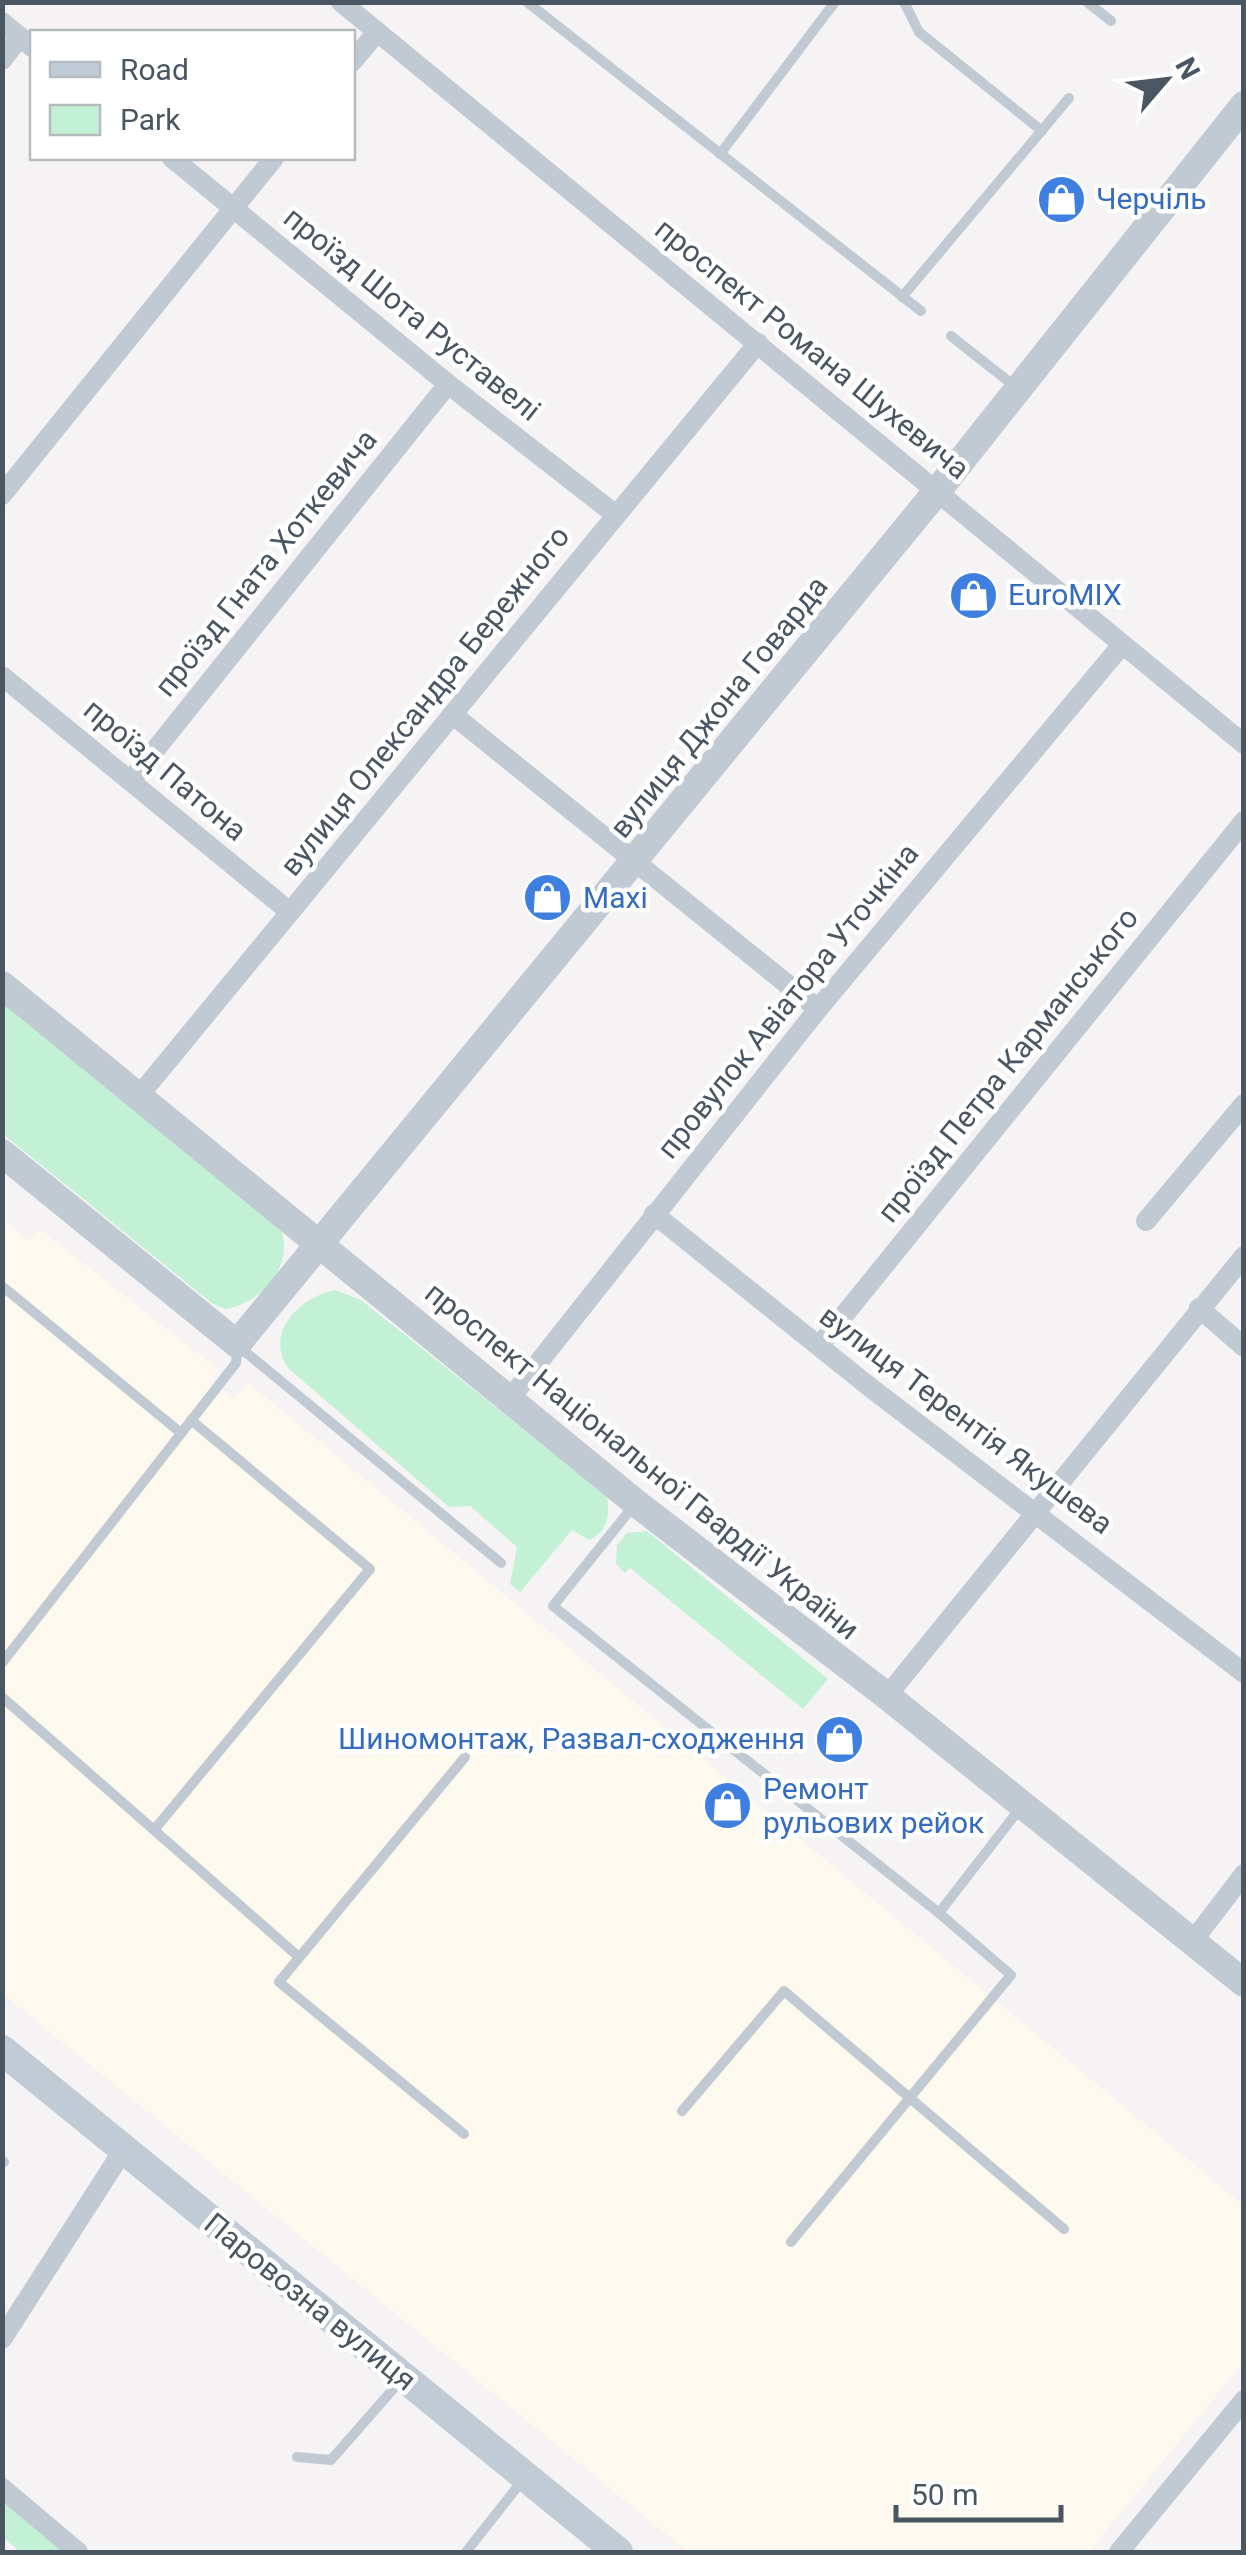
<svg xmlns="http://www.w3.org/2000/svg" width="1246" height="2555" font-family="Roboto,sans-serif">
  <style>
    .commercial { fill: #fdf9ef }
    .green { fill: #c3f1d5 }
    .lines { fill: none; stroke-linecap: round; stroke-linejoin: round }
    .service { stroke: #c1cad2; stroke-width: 10 }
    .minor { stroke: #c1cad2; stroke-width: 20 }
    .tertiary { stroke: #c1cad2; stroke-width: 28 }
    .secondary { stroke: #c1cbd6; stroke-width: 30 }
    .labels { text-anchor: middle; stroke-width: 9; stroke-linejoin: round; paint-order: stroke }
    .shop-label { font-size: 30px; fill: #366cbe; stroke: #fff; text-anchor: start }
    .street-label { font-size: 30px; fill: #4a5661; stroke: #fff }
  </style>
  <rect width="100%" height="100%" fill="#f5f3f3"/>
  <polygon class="commercial" points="2,1218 29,1240 40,1229 219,1370 211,1382 234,1399 249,1383 257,1390 1243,2205 1243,2363 1089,2552 688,2552 3,1994"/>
  <g class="green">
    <path d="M2 1001 281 1229C294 1267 262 1302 226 1309L213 1304 3 1134Z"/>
    <path d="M335 1290 361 1300 607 1496C610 1515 608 1532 589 1540L572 1530 520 1592 510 1584 517 1547 470 1506 449 1507 288 1368C264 1332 300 1297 335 1290Z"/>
    <polygon points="647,1531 828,1679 803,1709 630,1568 625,1573 616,1564 617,1545 627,1533"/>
    <polygon points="3,2500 65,2552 20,2552 3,2537"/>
  </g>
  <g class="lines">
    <g class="service">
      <polyline points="527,2 921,311"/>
      <polyline points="904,2 919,32 1042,131"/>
      <polyline points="1087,2 1111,21"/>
      <polyline points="720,154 835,2"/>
      <polyline points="902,297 1069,98"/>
      <polyline points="951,336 1017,388"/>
      <polyline points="2,1286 181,1433"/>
      <polyline points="237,1345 501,1563"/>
      <polyline points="635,1504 553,1606 939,1913"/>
      <polyline points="2,1663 236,1363 237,1345"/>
      <polyline points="2,1697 299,1957"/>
      <polyline points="154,1830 370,1569 191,1420"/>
      <polyline points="682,2111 784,1991 1064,2229"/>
      <polyline points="464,2134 279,1982 465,1757"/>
      <polyline points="2,2160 4,2162"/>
      <polyline points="791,2242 1011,1975 939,1913 1021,1807"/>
      <polyline points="297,2457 331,2460 402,2379"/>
      <polyline points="466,2552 522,2481"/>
    </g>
    <g class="minor">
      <polyline points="341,2 1244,744"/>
      <polyline points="2,22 32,47"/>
      <polyline points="2,60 20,37"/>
      <polyline points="352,62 377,32"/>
      <polyline points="172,158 448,384 616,515"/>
      <polyline points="2,495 274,158"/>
      <polyline points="2,676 290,912"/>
      <polyline points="452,714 818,1009"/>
      <polyline points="131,780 448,384"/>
      <polyline points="138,1097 758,343"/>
      <polyline points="654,1214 871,1388 1244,1673"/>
      <polyline points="1146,1221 1244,1104"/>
      <polyline points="1199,1308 1244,1347"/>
      <polyline points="819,1346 1244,821"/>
      <polyline points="508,1401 818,1009 1121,646"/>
      <polyline points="887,1696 1244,1256"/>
      <polyline points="1192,1942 1244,1874"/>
      <polyline points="2,2339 124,2149"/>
      <polyline points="2,2488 78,2552"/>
      <polyline points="1119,2552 1244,2400"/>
    </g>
    <g class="tertiary">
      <polyline points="2,985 636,1503 887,1696 1244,1983"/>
      <polyline points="2,1153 237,1344 938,490 1244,105"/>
    </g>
    <polyline class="secondary" points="2,2050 618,2552"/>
  </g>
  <defs>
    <symbol id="shop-disc" viewBox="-11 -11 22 22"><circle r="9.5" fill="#3f7fe0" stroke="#fff"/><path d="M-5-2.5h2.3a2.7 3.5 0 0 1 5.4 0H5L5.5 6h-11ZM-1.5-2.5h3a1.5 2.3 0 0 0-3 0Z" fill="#fff"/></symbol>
  </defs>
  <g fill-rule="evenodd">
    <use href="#shop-disc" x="1034" y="172" width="55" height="55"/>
    <use href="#shop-disc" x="946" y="568" width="55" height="55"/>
    <use href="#shop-disc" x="520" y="870" width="55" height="55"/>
    <use href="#shop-disc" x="812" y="1712" width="55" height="55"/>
    <use href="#shop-disc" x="700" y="1778" width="55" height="55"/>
  </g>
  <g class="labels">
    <g class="shop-label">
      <text x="1096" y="209">Черчіль</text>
      <text x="1008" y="605">EuroMIX</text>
      <text x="583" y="908">Maxi</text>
      <text x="805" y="1749" text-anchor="end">Шиномонтаж, Развал-сходження</text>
      <text x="763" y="1799">Ремонт<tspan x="763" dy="34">рульових рейок</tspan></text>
    </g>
    <g class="street-label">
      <text transform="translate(412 314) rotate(39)" y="10">проїзд Шота Руставелі</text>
      <text transform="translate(812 349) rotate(39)" y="10">проспект Романа Шухевича</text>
      <text transform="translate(266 563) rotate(-51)" y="10">проїзд Гната Хоткевича</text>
      <text transform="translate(425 701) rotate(-51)" y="10">вулиця Олександра Бережного</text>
      <text transform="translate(719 707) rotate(-51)" y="10">вулиця Джона Говарда</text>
      <text transform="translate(165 770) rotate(40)" y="10">проїзд Патона</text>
      <text transform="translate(788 1001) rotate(-51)" y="10">провулок Авіатора Уточкіна</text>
      <text transform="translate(1008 1065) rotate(-51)" y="10">проїзд Петра Карманського</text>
      <text transform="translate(966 1420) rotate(37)" y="10">вулиця Терентія Якушева</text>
      <text transform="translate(642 1461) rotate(39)" y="10">проспект Національної Гвардії України</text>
      <text transform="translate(310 2302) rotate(39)" y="10">Паровозна вулиця</text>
    </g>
  </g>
  <rect width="1246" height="2555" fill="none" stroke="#4a5661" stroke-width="10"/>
  <rect x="30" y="30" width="325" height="130" fill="#ffffff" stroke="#b7bbc0" stroke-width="2.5"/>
  <rect x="50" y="62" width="50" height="15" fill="#c1cbd6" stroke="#b7bbc0" stroke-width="2.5"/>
  <text x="120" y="80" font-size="30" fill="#4a5661">Road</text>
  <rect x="50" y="105" width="50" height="30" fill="#c3f1d5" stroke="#b7bbc0" stroke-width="2.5"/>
  <text x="120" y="130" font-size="30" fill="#4a5661">Park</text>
  <g transform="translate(1166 80) rotate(62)" stroke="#ffffff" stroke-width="8" paint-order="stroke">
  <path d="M0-8L18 38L0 25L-18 38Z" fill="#4a5661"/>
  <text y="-15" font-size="28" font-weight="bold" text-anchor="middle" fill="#4a5661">N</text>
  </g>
  <path d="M896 2505v15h165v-15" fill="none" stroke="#4a5661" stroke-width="5"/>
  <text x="911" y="2505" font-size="30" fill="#4a5661" stroke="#ffffff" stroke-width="8" paint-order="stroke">50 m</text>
</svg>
